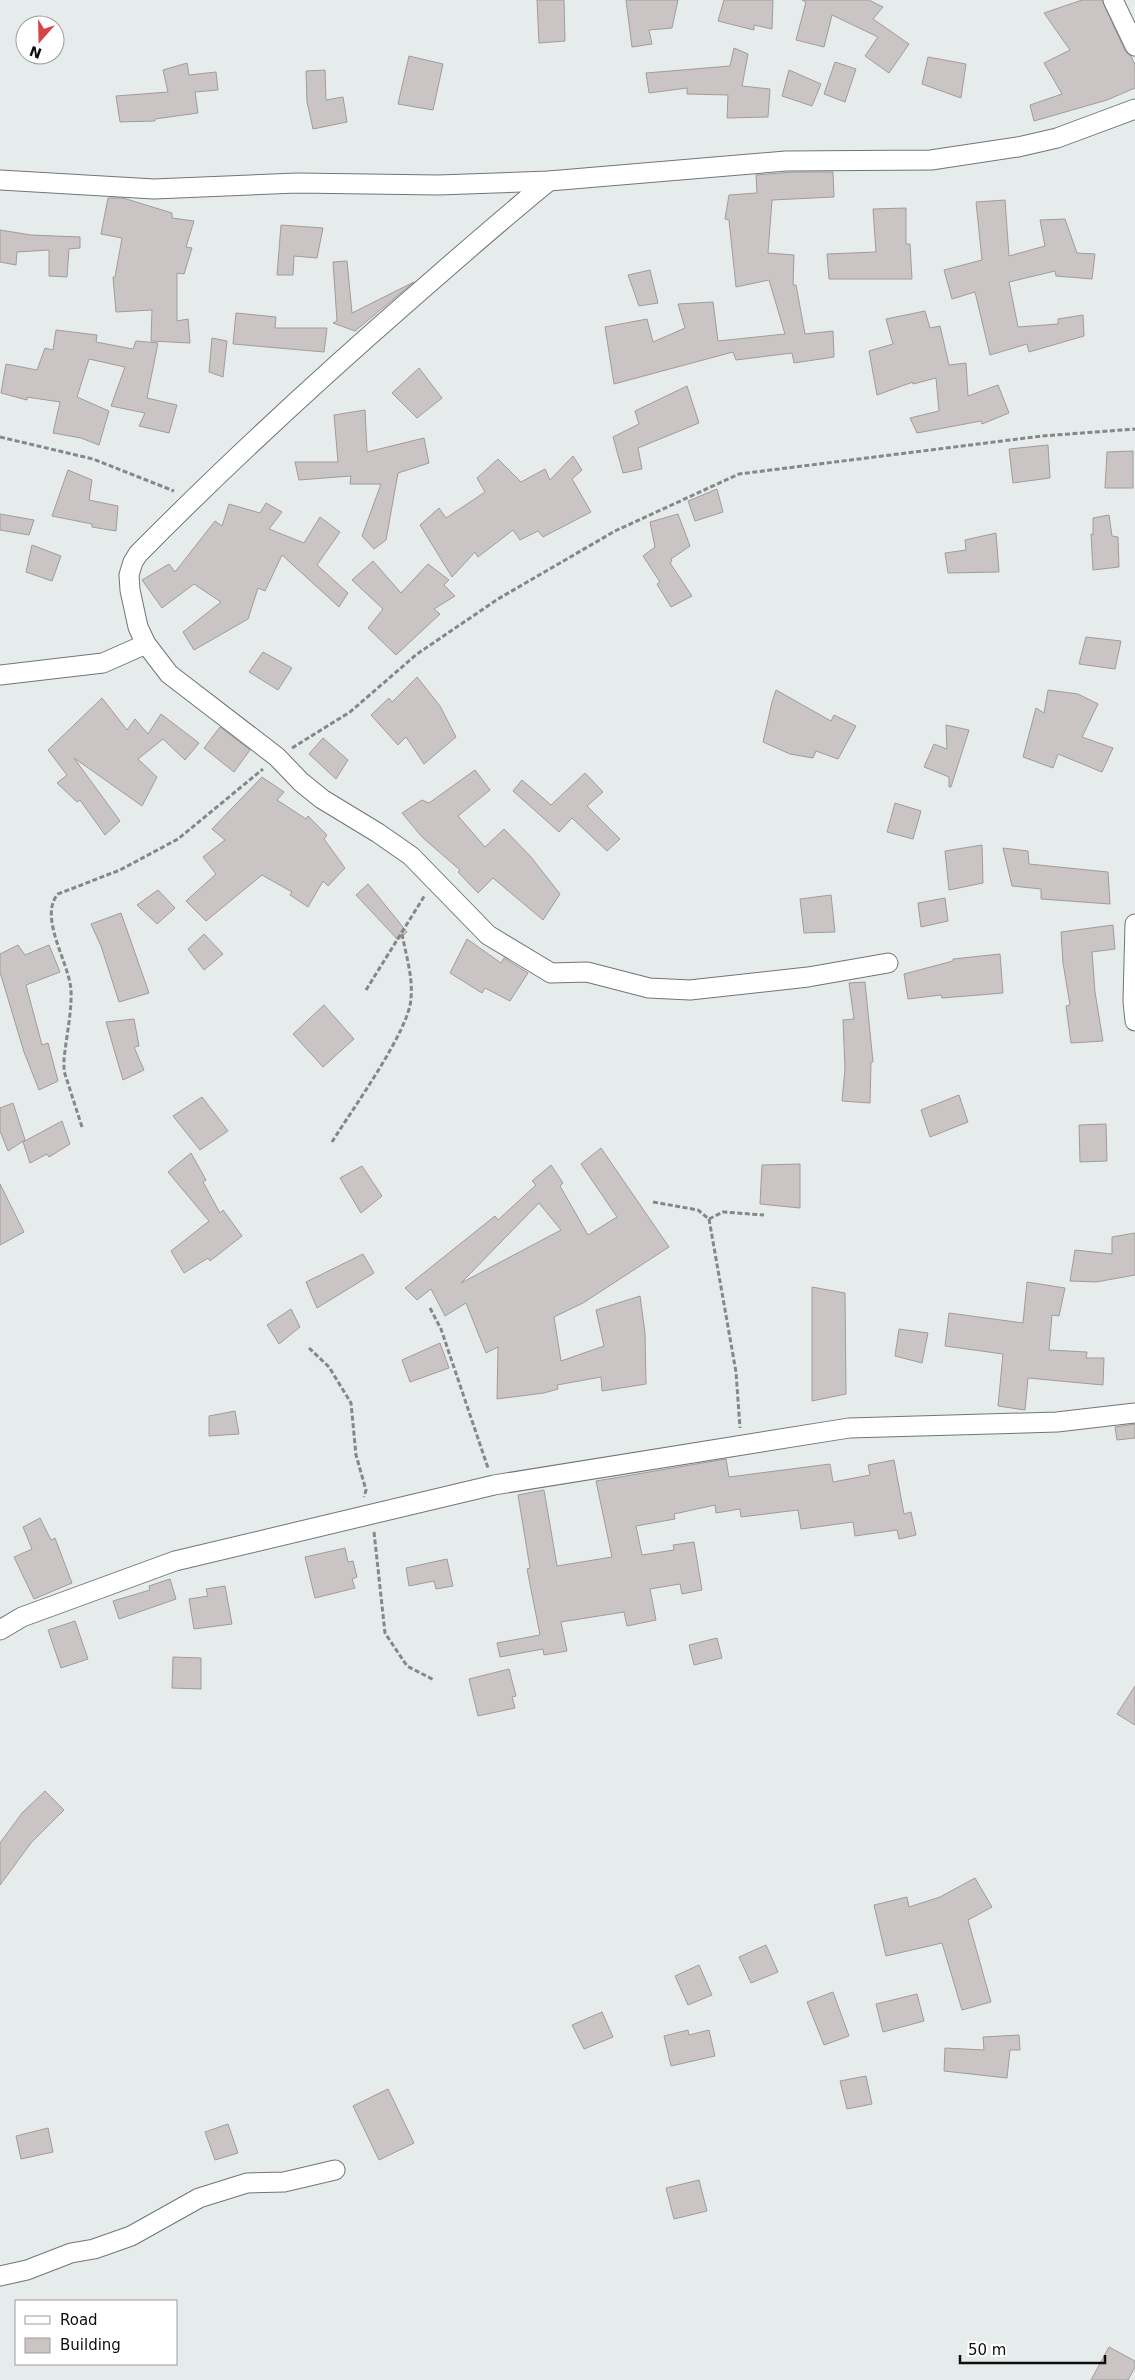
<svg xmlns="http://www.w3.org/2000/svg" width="1135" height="2380" font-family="'DejaVu Sans',sans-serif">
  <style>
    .building { fill: #cac5c4; stroke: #a19c9b; fill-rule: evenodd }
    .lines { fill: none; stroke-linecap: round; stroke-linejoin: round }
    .street-casing { stroke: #717675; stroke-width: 21 }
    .path { stroke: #858888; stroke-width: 3; stroke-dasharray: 5 2.5; stroke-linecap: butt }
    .street { stroke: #fff; stroke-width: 19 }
  </style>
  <rect width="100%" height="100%" fill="#e6ebeb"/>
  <g class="building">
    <polygon points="537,0 564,0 565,41 539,43"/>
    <polygon points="626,0 678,0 672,28 649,30 652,44 632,47"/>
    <polygon points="724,0 773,0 772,29 754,25 754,30 718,21"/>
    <polygon points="802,0 869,0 883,7 873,19 909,44 889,73 865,56 878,37 832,15 824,47 796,40 806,2"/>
    <polygon points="1082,0 1102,0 1125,51 1131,56 1135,65 1135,88 1107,100 1034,121 1030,105 1062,94 1044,63 1070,50 1044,13"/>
    <polygon points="734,48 748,54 742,86 770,89 768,117 727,118 728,95 687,94 687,88 649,93 646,73 730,66"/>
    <polygon points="409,56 443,64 433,110 398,104"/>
    <polygon points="928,57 966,64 961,98 922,84"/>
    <polygon points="835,62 856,69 845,102 824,94"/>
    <polygon points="187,63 189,75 216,72 218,90 195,92 198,113 155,119 155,121 120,122 116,96 168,92 163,70"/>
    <polygon points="325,70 326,100 343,97 347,122 313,129 307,102 306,71"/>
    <polygon points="789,70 821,84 812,106 782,96"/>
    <polygon points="794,172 833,172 834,197 772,200 768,253 794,255 793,285 796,285 805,334 833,331 834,357 794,363 792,353 736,360 733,352 614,384 605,327 647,319 653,342 685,328 678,304 713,302 718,341 785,334 769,280 736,287 729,220 725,219 729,195 757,193 756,175"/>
    <polygon points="108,198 123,198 172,213 172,218 194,221 186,247 192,248 184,274 177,273 177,321 188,319 190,343 151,341 152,310 116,312 113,277 115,277 122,238 101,234"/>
    <polygon points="1005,200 1009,256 1045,246 1040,220 1065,219 1077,253 1095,254 1092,279 1056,276 1055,271 1009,282 1018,327 1058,324 1058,319 1083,315 1084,336 1029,352 1027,344 990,355 975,292 952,299 944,270 982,260 976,202"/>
    <polygon points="906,208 906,244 910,244 912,279 829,279 827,254 876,252 873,209"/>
    <polygon points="281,225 323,228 317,258 294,256 293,275 277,275"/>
    <polygon points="0,230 31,235 80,237 80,248 69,249 67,277 49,276 49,250 17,252 16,265 0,262"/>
    <polygon points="347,261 352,313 414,282 355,331 333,323 337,321 333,262"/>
    <polygon points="650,270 658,303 639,306 628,275"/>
    <polygon points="925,311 930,328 940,326 949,365 966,363 968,396 998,385 1009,413 982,424 981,421 917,433 910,418 939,411 936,378 913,384 913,382 877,395 869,351 893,344 886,319"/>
    <polygon points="236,313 276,317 275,328 327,328 324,352 233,344"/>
    <polygon points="56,330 97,335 96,342 133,349 136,341 158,343 147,398 177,405 169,433 139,426 145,413 111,406 125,367 89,359 77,397 109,411 99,445 81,438 53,433 60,402 27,397 27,400 1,393 6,364 37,370 45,348 53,350"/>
    <polygon points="212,338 227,341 223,377 209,372"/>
    <polygon points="419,368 442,398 417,418 392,393"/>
    <polygon points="687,386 699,423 638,448 642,469 623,473 613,437 639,424 635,411"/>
    <polygon points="365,410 367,452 424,438 429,463 398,473 386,540 374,549 362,536 381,484 350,484 351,476 299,480 295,462 338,462 334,415"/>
    <polygon points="1048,445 1050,478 1013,483 1009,449"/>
    <polygon points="1133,451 1133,488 1105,488 1107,452"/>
    <polygon points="573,456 582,470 572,479 591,512 543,537 538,531 520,540 513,530 478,557 475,552 452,577 420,525 439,508 446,518 485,492 477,478 498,459 521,482 545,469 550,480"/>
    <polygon points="68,470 92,480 89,500 118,506 116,531 92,527 92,524 52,516"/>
    <polygon points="717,489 723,512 695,521 688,501"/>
    <polygon points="266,503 282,512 269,529 304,543 320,517 340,532 317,565 348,593 339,607 282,555 265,591 258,588 248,619 194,650 183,632 221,602 194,584 162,608 142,580 169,564 175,572 215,521 222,526 229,504 260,513"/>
    <polygon points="0,514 34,520 29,535 0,530"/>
    <polygon points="678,514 690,546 671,559 672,561 670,563 692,596 671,607 657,584 660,582 643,556 655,547 650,522"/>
    <polygon points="1109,515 1112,536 1118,537 1119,567 1093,570 1091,534 1093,535 1093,518"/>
    <polygon points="996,533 999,572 948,573 945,553 966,550 965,540"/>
    <polygon points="32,545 61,556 52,581 26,572"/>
    <polygon points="373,561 401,593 428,564 449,580 444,585 455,596 434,609 440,614 396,655 368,628 383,609 352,580"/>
    <polygon points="1086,637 1121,641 1115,669 1079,664"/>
    <polygon points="263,652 292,668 278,690 249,672"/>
    <polygon points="417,677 440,706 456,737 424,764 406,737 398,745 371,715 389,698 392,702"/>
    <polygon points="776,690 831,721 834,715 856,726 838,759 816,751 813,758 790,754 763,742 772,702"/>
    <polygon points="1048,690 1078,694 1098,704 1082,737 1113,748 1102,772 1058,754 1053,768 1023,757 1036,708 1044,713"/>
    <polygon points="102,698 127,730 135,719 148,734 161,714 199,743 185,760 163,739 138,759 157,777 142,806 74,758 120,821 105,835 80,800 77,802 57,783 67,775 48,750"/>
    <polygon points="946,725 969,730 951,787 949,787 949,777 924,767 934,744 947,749"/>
    <polygon points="220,727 250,750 234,772 204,748"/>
    <polygon points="323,738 348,760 336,779 309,754"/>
    <polygon points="475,770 490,790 458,816 485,847 504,829 531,857 560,894 543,920 493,878 478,893 458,872 460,870 422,837 402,813 422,800 429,803"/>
    <polygon points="585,773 603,792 587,806 620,839 607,851 572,818 559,832 513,791 522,780 551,805"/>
    <polygon points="262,777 284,792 277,800 306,819 308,816 327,835 324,839 345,868 328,886 323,881 308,907 290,895 292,892 262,875 206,921 186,901 216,874 203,857 225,840 212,829"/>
    <polygon points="895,803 921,811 913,839 887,832"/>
    <polygon points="982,845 983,883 949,890 945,851"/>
    <polygon points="1003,848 1028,851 1029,864 1108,872 1110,904 1041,899 1041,889 1012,886"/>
    <polygon points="368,884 407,932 398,940 356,895"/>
    <polygon points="158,890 175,908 157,924 137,905"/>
    <polygon points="831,895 835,932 804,933 800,899"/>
    <polygon points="945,898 948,921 921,927 918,903"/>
    <polygon points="121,913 149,993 119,1002 101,946 91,924"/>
    <polygon points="1113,925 1115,949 1092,952 1095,992 1103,1041 1071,1043 1066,1006 1070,1005 1063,963 1061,932"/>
    <polygon points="204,934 223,954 204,970 188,949"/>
    <polygon points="467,939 501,963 504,958 528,973 510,1001 485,988 482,993 450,973"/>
    <polygon points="18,945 25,955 49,945 60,972 26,985 42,1045 48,1043 58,1081 39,1090 24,1052 0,972 0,954"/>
    <polygon points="1000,954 1003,993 942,998 941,995 908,999 904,974 953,961 953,959"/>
    <polygon points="865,982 873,1062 871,1062 870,1103 842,1101 845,1069 843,1020 854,1019 849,983"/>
    <polygon points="324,1005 354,1039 323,1067 293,1034"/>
    <polygon points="134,1019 139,1046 134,1047 144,1070 123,1080 106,1022"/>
    <polygon points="959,1095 968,1122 930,1137 921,1110"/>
    <polygon points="202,1097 228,1131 200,1150 173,1116"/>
    <polygon points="13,1103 25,1140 8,1151 0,1131 0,1108"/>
    <polygon points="62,1121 70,1144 49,1157 47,1154 30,1163 23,1142"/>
    <polygon points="1106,1124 1107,1161 1080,1162 1079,1125"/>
    <path d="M601 1148 669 1247 583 1303 554 1317 561 1361 604 1346 596 1310 640 1296 645 1333 646 1384 602 1391 601 1377 557 1385 558 1389 544 1393 497 1399 498 1347 486 1353 466 1303 445 1316 431 1289 417 1300 405 1288 495 1216 498 1220 536 1185 532 1181 551 1165 563 1183 560 1186 588 1235 617 1217 581 1164ZM539 1203 561 1230 461 1283Z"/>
    <polygon points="191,1153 206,1180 203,1182 220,1213 223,1210 242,1236 210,1261 208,1258 184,1273 171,1251 209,1221 168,1172"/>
    <polygon points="800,1164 800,1208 760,1204 762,1165"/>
    <polygon points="362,1166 382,1196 361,1213 340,1178"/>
    <polygon points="0,1184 24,1232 0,1245"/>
    <polygon points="1135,1233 1135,1275 1096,1282 1070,1281 1075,1250 1112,1254 1112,1237"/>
    <polygon points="363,1254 374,1273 317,1308 306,1282"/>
    <polygon points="1027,1282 1065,1288 1059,1316 1052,1315 1049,1350 1087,1352 1086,1358 1104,1358 1103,1385 1028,1378 1025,1410 998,1406 1003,1354 945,1346 949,1313 1023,1323"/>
    <polygon points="812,1287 845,1293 846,1394 812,1401"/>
    <polygon points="291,1309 300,1327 279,1344 267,1325"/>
    <polygon points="899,1329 928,1333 922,1363 895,1356"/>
    <polygon points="440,1343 449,1368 410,1382 402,1360"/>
    <polygon points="235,1411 239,1434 209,1436 209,1416"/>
    <polygon points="1135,1424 1135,1438 1117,1440 1115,1427"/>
    <polygon points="726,1459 729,1477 830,1464 833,1482 870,1475 868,1465 894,1460 904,1514 911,1512 916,1535 899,1539 897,1530 855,1536 853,1522 801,1529 798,1510 741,1517 740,1509 716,1513 715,1505 674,1514 675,1519 636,1526 642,1555 674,1550 673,1545 694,1542 702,1590 682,1594 680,1584 650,1589 656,1620 627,1626 624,1612 561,1622 567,1651 544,1655 543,1649 500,1657 497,1643 540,1635 527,1569 530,1568 518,1495 544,1490 557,1566 612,1557 596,1481"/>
    <polygon points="40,1518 51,1540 55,1538 72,1583 34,1599 14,1557 32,1549 23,1527"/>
    <polygon points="345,1548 348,1562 353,1561 357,1577 352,1579 355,1588 315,1598 305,1557"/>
    <polygon points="447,1559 453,1586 436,1589 434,1581 409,1586 406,1568"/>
    <polygon points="170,1579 176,1599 119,1619 113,1601 150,1590 149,1586"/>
    <polygon points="225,1586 232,1624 194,1629 189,1599 208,1596 206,1589"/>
    <polygon points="75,1621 88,1659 61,1668 48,1630"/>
    <polygon points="717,1638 722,1658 694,1665 689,1645"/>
    <polygon points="173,1657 201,1658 201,1689 172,1688"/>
    <polygon points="509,1669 516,1696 512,1697 515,1708 478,1716 469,1679"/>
    <polygon points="1135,1686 1135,1725 1117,1714"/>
    <polygon points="45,1791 64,1810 31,1843 0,1885 0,1843 22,1813"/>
    <polygon points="975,1878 992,1907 968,1920 991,2002 962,2010 942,1943 886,1956 874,1905 907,1897 909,1907 940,1897"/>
    <polygon points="766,1945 778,1972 751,1983 739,1957"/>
    <polygon points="699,1965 712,1995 688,2005 675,1976"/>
    <polygon points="833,1992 849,2036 824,2045 807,2002"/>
    <polygon points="917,1994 924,2021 883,2032 876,2004"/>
    <polygon points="602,2012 613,2037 584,2049 572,2025"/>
    <polygon points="688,2030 689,2035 709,2030 715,2056 671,2066 664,2036"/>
    <polygon points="1019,2035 1020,2050 1010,2050 1007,2078 944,2071 945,2048 984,2050 983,2037"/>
    <polygon points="866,2076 872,2104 847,2109 840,2081"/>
    <polygon points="388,2089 414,2143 379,2160 353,2106"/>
    <polygon points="228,2124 238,2153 215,2160 205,2132"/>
    <polygon points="48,2128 53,2152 21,2159 16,2136"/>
    <polygon points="699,2180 707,2211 674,2219 666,2188"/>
    <polygon points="1109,2347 1135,2361 1135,2367 1128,2380 1091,2380"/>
  </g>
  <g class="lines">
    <defs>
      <g id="street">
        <polyline points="1113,0 1135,46"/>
        <polyline points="0,180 154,189 297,183 438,185 549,181 786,161 931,160 1018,147 1057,138 1135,109"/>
        <path d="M549 181C502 219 457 259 411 299 317 381 226 465 138 554L133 562 129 575 130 590 138 627 146 644 169 674 277 757 301 782 322 799 378 833 411 856 488 935 551 973 587 972 649 988 690 990 808 977 888 963"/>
        <polyline points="0,675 103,663 146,644"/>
        <polyline points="1135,924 1133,1001 1135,1021"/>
        <polyline points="0,1630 22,1617 175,1561 494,1485 849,1428 1057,1422 1135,1413"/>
        <polyline points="0,2276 27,2270 71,2253 94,2249 131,2236 199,2198 247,2183 284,2182 335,2170"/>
      </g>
    </defs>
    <use href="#street" class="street-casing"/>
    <g class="path">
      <polyline points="0,437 93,459 174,491"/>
      <polyline points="292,748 350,712 417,654 498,599 615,531 739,474 1042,436 1135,429"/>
      <polyline points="366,990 425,895"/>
      <path d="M82 1127 64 1071V1060C66 1037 72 1013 71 990 69 962 38 917 58 894L120 870 178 839 263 769"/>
      <path d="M332 1142C351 1111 410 1030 411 998 413 977 406 955 402 934"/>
      <polyline points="653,1202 698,1210 709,1219 736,1372 740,1428"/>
      <polyline points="709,1219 723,1212 764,1215"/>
      <polyline points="430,1308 441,1329 488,1468"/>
      <polyline points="309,1348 329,1367 351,1403 356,1455 366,1490 364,1497"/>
      <polyline points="374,1532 385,1633 407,1666 434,1680"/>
    </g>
    <use href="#street" class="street"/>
  </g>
  <rect x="15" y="2300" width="162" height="65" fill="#ffffff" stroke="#9e9e9e"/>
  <rect x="25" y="2316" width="25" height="8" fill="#ffffff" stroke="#9e9e9e"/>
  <text x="60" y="2325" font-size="15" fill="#0c0d0d">Road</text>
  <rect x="25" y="2338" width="25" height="15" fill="#cac5c4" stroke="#9e9e9e"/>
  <text x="60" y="2350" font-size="15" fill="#0c0d0d">Building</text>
  <g transform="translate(40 40) rotate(200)"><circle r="24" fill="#ffffff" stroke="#9e9e9e"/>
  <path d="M0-4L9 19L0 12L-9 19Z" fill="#d54548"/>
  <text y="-8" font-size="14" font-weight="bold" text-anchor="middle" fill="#0c0d0d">N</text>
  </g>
  <path d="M960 2355v8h145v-8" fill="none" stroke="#0c0d0d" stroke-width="2.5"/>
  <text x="968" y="2355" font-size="15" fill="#0c0d0d" stroke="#ffffff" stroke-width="4" paint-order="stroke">50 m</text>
</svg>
